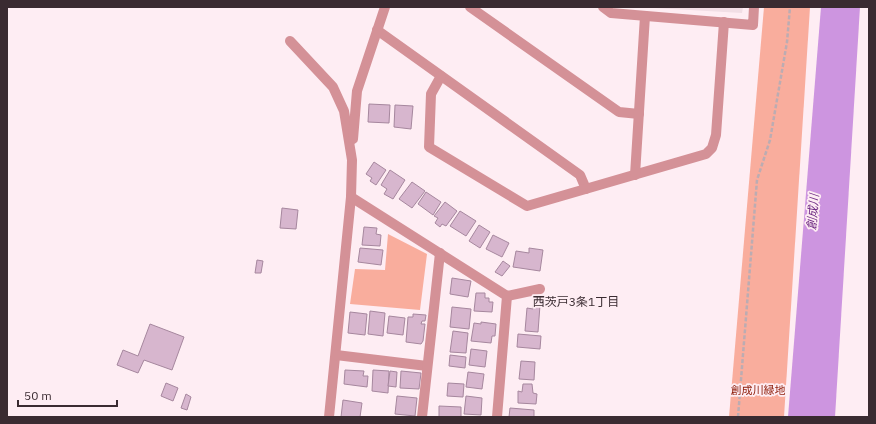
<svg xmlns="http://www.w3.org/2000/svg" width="876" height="424" font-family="'IBM Plex Sans','Noto Sans JP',sans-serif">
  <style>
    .built { fill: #f1dee5 }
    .green { fill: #f9ad9d }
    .water { fill: #cd95e0 }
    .building { fill: #d7b6ce; stroke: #a6879e }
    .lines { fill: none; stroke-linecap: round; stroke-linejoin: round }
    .path { stroke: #bcacb2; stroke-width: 2.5; stroke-dasharray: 4 2; stroke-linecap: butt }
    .street { stroke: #d49197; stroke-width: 10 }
    .labels { text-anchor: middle; stroke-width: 3.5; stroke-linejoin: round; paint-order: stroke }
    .park-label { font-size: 11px; fill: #8e1d0a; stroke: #feedf3 }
    .water-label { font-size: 12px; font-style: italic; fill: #712e86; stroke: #feedf3 }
    .neighbourhood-label { font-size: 12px; fill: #3a2b31; stroke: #feedf3 }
  </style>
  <rect width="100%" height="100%" fill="#feedf3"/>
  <polygon class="built" points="637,7 743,7 742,13"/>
  <g class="green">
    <polygon points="764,7 810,7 784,417 729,417"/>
    <polygon points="388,234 427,254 420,310 350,304 355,269 385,270"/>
  </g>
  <polygon class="water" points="821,7 860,7 835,417 788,417"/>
  <g class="building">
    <polygon points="369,104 390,105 389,123 368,122"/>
    <polygon points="395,105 413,106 411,129 394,127"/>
    <polygon points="374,162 386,170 376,185 370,181 372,178 366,174"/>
    <polygon points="390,170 405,180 393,199 384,194 387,189 381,185"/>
    <polygon points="412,182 425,191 412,208 399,199"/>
    <polygon points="426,192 441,202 433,215 418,204"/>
    <polygon points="445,202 457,211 446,226 442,224 440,227 435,223 438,218 434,216"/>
    <polygon points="282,208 298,210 296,229 280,228"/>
    <polygon points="460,211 476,221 466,236 450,226"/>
    <polygon points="479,225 490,232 480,248 469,241"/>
    <polygon points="364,227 377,228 376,234 381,235 380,246 362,245"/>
    <polygon points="493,235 509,243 502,257 486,249"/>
    <polygon points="360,248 383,250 381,265 358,262"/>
    <polygon points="529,248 543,250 540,271 513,267 516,251 529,253"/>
    <polygon points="257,260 263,261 261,273 255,273"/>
    <polygon points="503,261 510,266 502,276 495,272"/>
    <polygon points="452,278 471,281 468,297 450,294"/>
    <polygon points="476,293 485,293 485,298 489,298 489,302 493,302 492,312 474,311"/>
    <polygon points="533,305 540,305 538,332 525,331 527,308 533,309"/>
    <polygon points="452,307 471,309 469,329 450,327"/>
    <polygon points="370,311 385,313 383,336 368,334"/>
    <polygon points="350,312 367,314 365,335 348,333"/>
    <polygon points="413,314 426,315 425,321 422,321 421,324 425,324 423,341 421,344 406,342 408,317 413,317"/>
    <polygon points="389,316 405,318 403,335 387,333"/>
    <polygon points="481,322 496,324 495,336 492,336 491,343 471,341 474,323 481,324"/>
    <polygon points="150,324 184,337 172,370 144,360 138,373 117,365 123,350 138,356"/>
    <polygon points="453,331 468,333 466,353 450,352"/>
    <polygon points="518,334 541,336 540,349 517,347"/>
    <polygon points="471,349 487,351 485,367 469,365"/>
    <polygon points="450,355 466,357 465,368 449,366"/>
    <polygon points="521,361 535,362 534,380 519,379"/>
    <polygon points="345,370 364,371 363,376 368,376 367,387 344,384"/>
    <polygon points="373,370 389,371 388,393 372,391"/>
    <polygon points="390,371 397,372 396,387 388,386"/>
    <polygon points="401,371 421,373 419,389 400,388"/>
    <polygon points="468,372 484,374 482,389 466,387"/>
    <polygon points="166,383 178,388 173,401 161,396"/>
    <polygon points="448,383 464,384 463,397 447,396"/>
    <polygon points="523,384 532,384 533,393 537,394 536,404 518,403 518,391 522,392"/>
    <polygon points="186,394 191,397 187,410 181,408"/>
    <polygon points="397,396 417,398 415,416 395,414"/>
    <polygon points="466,396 482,398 481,415 464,414"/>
    <polygon points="343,400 362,403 360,417 341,417"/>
    <polygon points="439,406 461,407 461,417 439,417"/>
    <polygon points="510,408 534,410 534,417 509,417"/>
  </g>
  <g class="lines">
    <polyline class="path" points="738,417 757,180 770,140 787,42 790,7"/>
    <g class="street">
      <polyline points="470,7 619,112 639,114"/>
      <polyline points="603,7 611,13 753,25 754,7"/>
      <polyline points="377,30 580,175 586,189"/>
      <polyline points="290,41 333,87 344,111 352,160 351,197 329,417"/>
      <polyline points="441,76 431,94 429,147 527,206 706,154 712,148 716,135 724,22"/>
      <polyline points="353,139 357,91 385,7"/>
      <polyline points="635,175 645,16"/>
      <polyline points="351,197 507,296 497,417"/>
      <polyline points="507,296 540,289"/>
      <polyline points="336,355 427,366"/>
      <polyline points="422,417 440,253"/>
    </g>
  </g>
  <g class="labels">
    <g class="park-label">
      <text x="758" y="394">創成川緑地</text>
    </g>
    <g class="water-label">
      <text transform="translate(813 212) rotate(-85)" y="4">創成川</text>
    </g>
    <g class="neighbourhood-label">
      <text x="576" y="306">西茨戸3条1丁目</text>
    </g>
  </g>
  <rect width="876" height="424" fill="none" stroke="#3a2b31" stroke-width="16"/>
  <path d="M18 400v6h99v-6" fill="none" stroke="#3a2b31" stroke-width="2"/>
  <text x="24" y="400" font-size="12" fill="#3a2b31" stroke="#feedf3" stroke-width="3" paint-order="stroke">50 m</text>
</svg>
